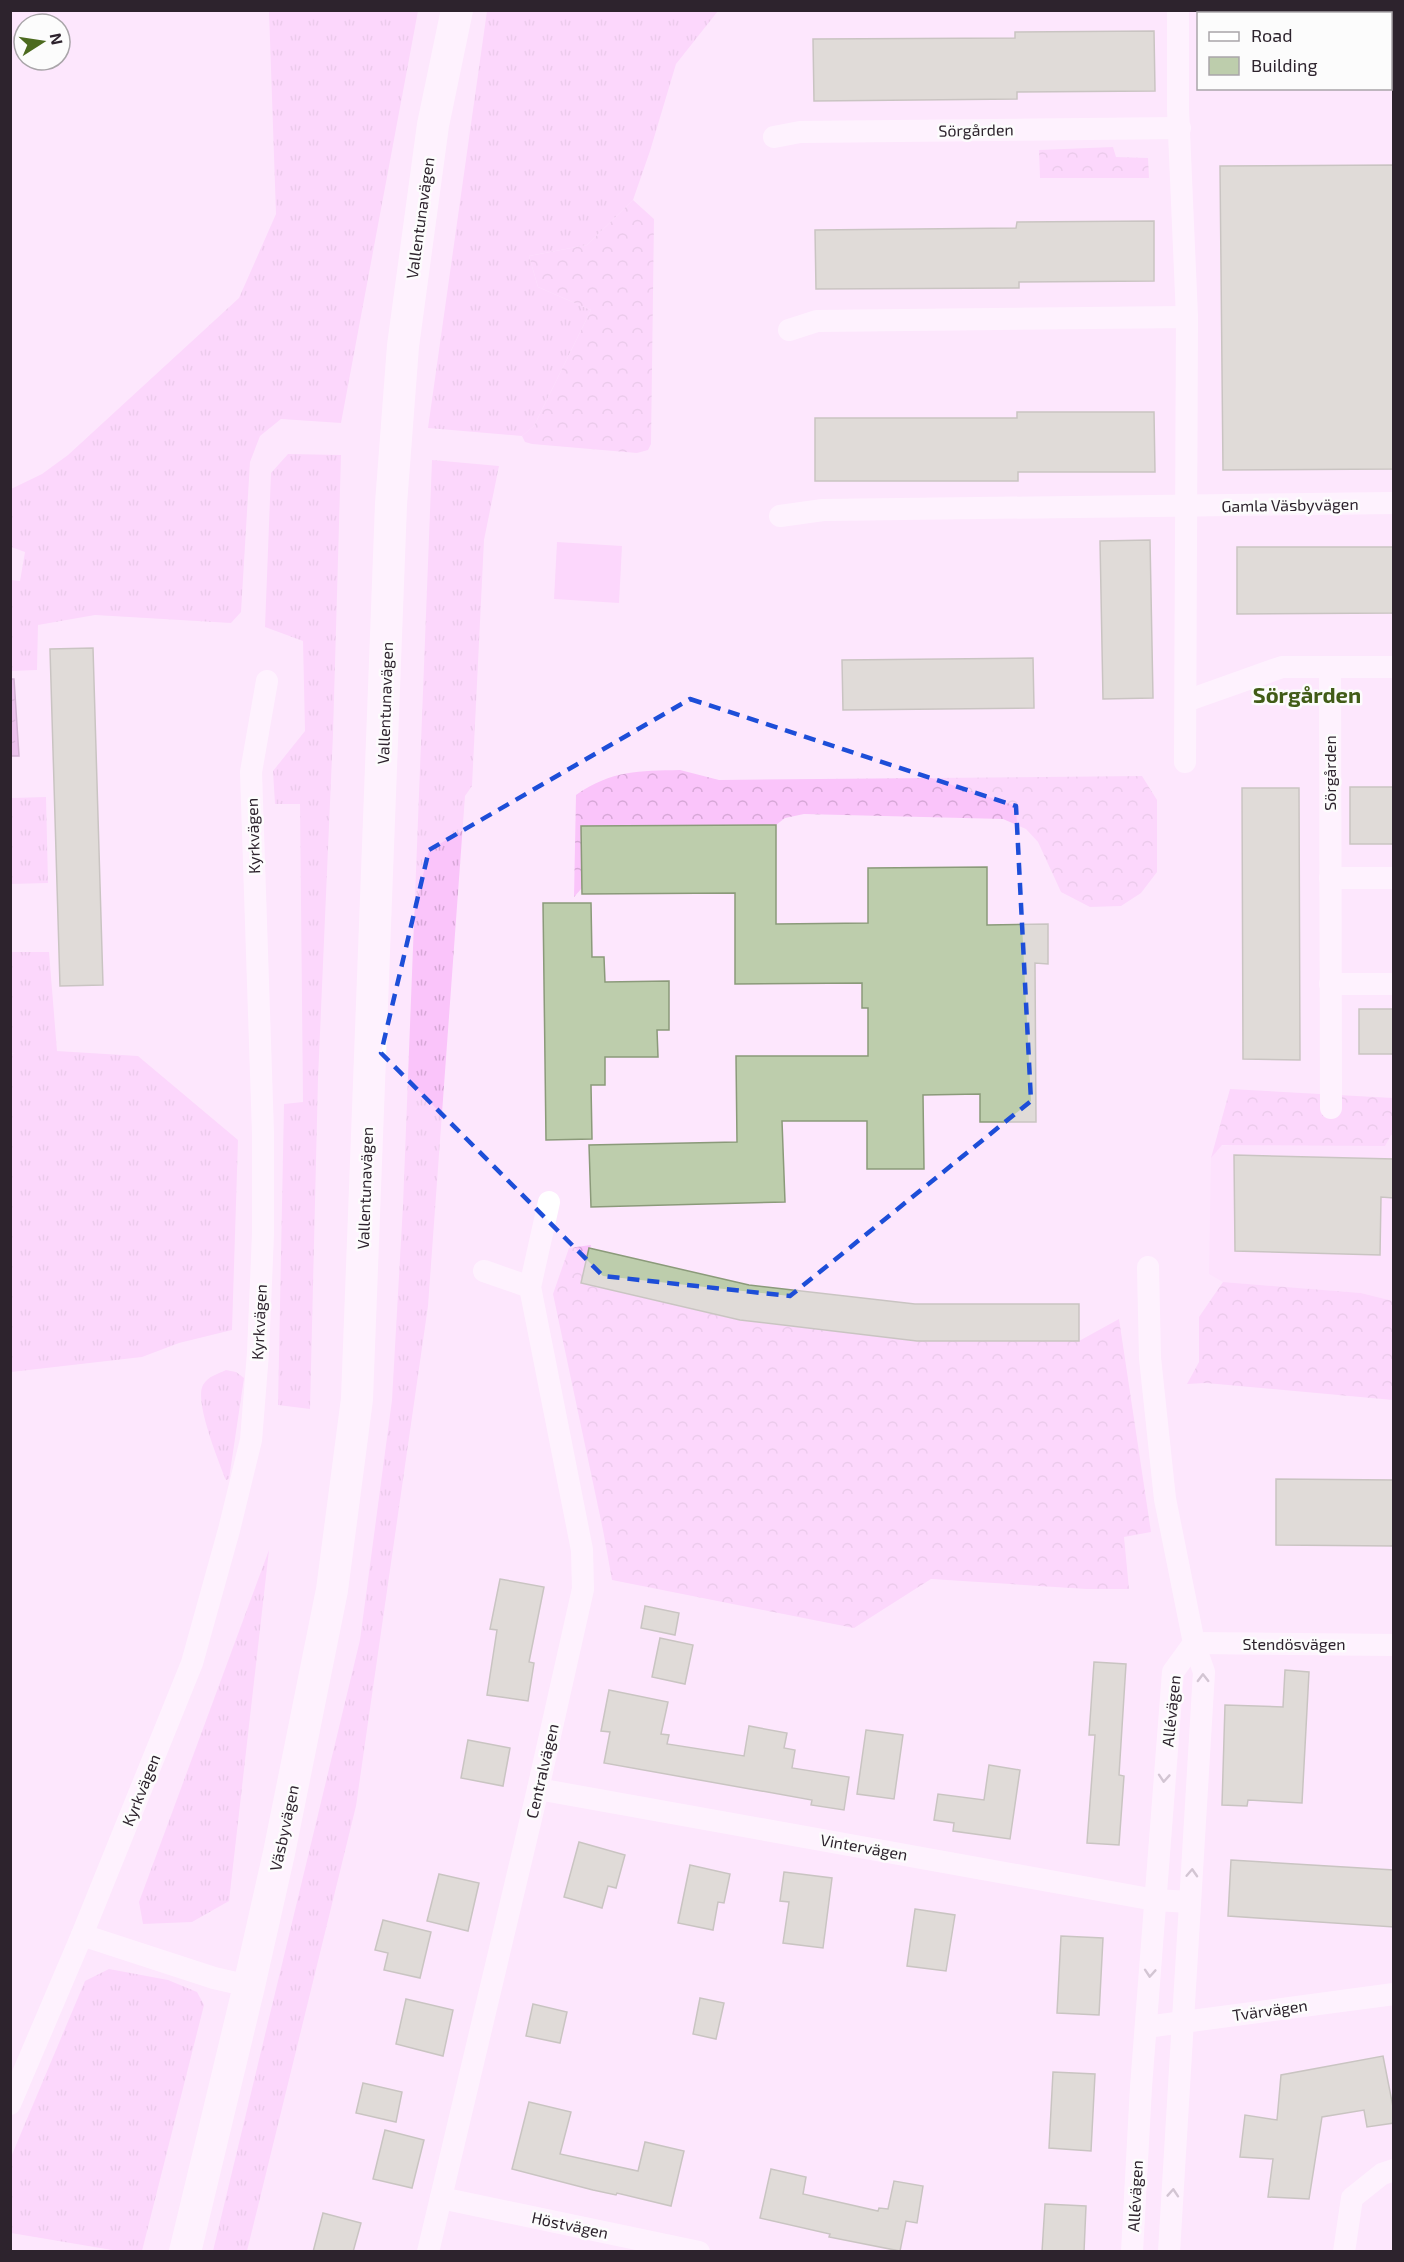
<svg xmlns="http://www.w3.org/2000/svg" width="1404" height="2262" font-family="'Exo 2',sans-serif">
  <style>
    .built { fill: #fddbfd }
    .grass { fill: url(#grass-tufts) }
    .forest { fill: url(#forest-crowns) }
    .pitch { fill: #fac4fa }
    .water { fill: url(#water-ripples); stroke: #a573a7; stroke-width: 1.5 }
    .building { fill: #bdcdac; stroke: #8b9a7a; stroke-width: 1.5 }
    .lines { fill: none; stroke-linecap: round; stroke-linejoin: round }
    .minor { stroke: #fff; stroke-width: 22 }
    .secondary { stroke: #fff; stroke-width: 32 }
    .oneway { stroke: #a09ca0 }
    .marked { fill: none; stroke: #1d4ed8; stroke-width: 4.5; stroke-dasharray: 12 8; stroke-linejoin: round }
    .labels { text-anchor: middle; stroke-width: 5; stroke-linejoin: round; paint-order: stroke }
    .street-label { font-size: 16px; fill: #2d232d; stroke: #fcfcfc }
    .district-label { font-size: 22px; font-weight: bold; fill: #415c17; stroke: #fcfcfc }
  </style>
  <defs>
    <pattern id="grass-tufts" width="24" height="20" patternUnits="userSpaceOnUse" patternTransform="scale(1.5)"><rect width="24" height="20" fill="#fac4fa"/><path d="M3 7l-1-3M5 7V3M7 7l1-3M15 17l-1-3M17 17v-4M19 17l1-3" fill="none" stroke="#d7a8d7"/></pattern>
    <pattern id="forest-crowns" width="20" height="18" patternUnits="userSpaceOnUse" patternTransform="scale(1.5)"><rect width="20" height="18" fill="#fac4fa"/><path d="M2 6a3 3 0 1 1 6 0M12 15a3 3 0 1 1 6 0" fill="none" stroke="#d7a8d7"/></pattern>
    <pattern id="water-ripples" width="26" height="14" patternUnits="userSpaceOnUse" patternTransform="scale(1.5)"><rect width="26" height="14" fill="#d995db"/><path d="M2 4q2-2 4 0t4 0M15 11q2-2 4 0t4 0" fill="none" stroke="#b079b2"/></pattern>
  </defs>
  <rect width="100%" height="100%" fill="#fde7fd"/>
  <polygon class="built" points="1393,1135 1393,1301 1361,1293 1223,1282 1209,1274 1211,1158 1216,1146"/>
  <g class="grass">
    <polygon points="269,11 418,11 341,423 281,419 260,436 250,462 241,612 231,623 95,615 38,625 37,670 11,671 11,580 20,581 25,552 11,547 11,489 42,474 68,455 239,298 276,214"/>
    <polygon points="487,11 718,11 676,64 650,151 633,200 587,245 529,256 538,287 591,310 534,426 522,436 428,428"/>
    <polygon points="288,454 341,455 333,734 318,1079 310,1409 278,1405 284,1104 303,1102 300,804 275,804 273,771 305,731 303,641 265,627 271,473"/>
    <polygon points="432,460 499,466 484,540 472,786 465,796 428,1306 356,1806 247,2251 213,2251 360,1640 392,1400 403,1205"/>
    <polygon points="46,797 48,883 11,884 11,798"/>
    <polygon points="11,952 49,952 57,1051 138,1056 238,1140 232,1330 179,1343 142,1357 11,1372 10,1054 15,1053 10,1053"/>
    <path d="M226 1370 236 1372 244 1378 229 1479 226 1480C219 1462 194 1401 203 1385 208 1376 218 1374 226 1370Z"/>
    <polygon points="269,1550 229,1901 192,1922 143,1924 139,1902"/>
    <polygon points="109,1969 168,1980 197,1992 204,2005 142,2251 118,2251 11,2233 11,2157 85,1981"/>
  </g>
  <g class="forest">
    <polygon points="1113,147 1116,157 1148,158 1149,178 1040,178 1039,150"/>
    <polygon points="633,200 654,219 651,444 648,450 637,453 532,444 525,442 522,436 534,426 591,310 538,287 529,256 587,245"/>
    <path d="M680 770 719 780 1142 776 1157 800V872L1141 893 1121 906 1090 907 1061 892 1038 842 1026 829 1003 819 804 814 785 818 776 825 582 826V888L574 897 576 795C612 770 639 771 680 770Z"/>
    <polygon points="1230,1089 1393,1098 1393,1135 1391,1135 1385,1146 1222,1145 1211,1158"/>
    <polygon points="591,1245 582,1283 738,1320 911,1340 1079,1341 1119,1319 1151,1532 1124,1537 1129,1589 1086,1589 931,1579 854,1628 612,1580 603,1530 553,1294 569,1248"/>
    <polygon points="1223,1282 1361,1293 1393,1301 1393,1400 1206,1383 1187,1384 1199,1362 1199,1317"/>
  </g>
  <polygon class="pitch" points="557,542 622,546 619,603 554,599"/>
  <polygon class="water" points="10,679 14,679 19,756 11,756"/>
  <g class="building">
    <polygon points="1154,31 1155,91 1017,92 1017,99 814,101 813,39 1015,38 1015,32"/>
    <polygon points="1394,165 1394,469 1223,470 1220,166"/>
    <polygon points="1154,221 1154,281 1019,282 1019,288 816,289 815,230 1016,228 1017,222"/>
    <polygon points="1017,412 1154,412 1155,472 1018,472 1018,481 815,481 815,418 1017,418"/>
    <polygon points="1150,540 1153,698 1103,699 1100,541"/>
    <polygon points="1237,547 1394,547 1394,613 1237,614"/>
    <polygon points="93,648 103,985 60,986 50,649"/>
    <polygon points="1033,658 1034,708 843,710 842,660"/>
    <rect x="1350" y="787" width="44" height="57"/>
    <polygon points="1242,788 1299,788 1300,1060 1243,1059"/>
    <polygon points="776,825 776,924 868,923 868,868 987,867 987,925 1048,924 1048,964 1035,963 1036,1122 980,1122 980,1094 923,1095 924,1169 867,1169 867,1121 782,1121 785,1202 591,1207 589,1145 737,1142 736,1056 868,1056 868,1008 862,1008 862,983 735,984 735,893 582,894 581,826"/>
    <polygon points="543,903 591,903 592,957 604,957 605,982 669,981 669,1030 657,1030 658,1057 605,1057 605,1085 591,1085 592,1139 546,1140"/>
    <rect x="1359" y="1009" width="35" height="45"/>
    <polygon points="1234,1155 1394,1159 1394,1198 1381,1197 1380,1255 1235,1251"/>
    <polygon points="589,1248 749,1285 915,1304 1079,1304 1079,1341 917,1341 740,1320 581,1283"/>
    <polygon points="1276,1479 1394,1480 1394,1546 1276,1545"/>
    <polygon points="500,1579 544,1587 529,1662 534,1663 528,1701 487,1695 497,1630 490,1629"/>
    <polygon points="645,1606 679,1613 675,1635 641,1628"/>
    <polygon points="660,1638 693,1645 685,1684 652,1677"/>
    <polygon points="1094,1662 1126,1664 1119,1775 1124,1776 1119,1845 1087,1843 1095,1735 1089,1735"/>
    <polygon points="1285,1670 1309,1672 1302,1803 1248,1800 1247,1806 1222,1805 1225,1705 1283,1707"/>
    <polygon points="609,1690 668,1702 661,1734 669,1735 667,1744 744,1756 749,1726 787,1733 784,1748 795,1750 792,1768 849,1777 844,1810 811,1805 812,1800 604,1763 610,1732 601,1731"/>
    <polygon points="866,1730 903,1735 894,1799 857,1794"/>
    <polygon points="468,1740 510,1748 503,1786 461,1778"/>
    <polygon points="989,1765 1020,1770 1010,1839 953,1831 954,1823 934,1820 938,1794 984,1800"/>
    <polygon points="579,1842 625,1855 616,1888 608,1886 602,1908 564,1897"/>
    <polygon points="1231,1860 1394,1870 1394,1927 1228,1916"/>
    <polygon points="690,1865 730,1874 724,1903 718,1902 713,1930 678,1923"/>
    <polygon points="784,1872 832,1878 823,1948 783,1943 789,1902 780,1901"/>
    <polygon points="439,1874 479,1883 468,1931 427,1921"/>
    <polygon points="915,1909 955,1915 946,1971 907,1966"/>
    <polygon points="383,1920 431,1932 420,1978 384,1970 388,1953 375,1950"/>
    <polygon points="1061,1936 1103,1938 1099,2015 1057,2013"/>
    <polygon points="700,1998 724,2003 716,2039 693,2034"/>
    <polygon points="406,1999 453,2010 443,2056 396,2044"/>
    <polygon points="533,2004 567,2012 560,2043 526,2036"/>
    <polygon points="1383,2056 1394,2112 1394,2123 1367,2127 1364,2110 1322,2117 1309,2199 1268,2197 1273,2159 1240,2157 1245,2115 1277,2120 1281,2075"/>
    <polygon points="1053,2072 1095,2074 1091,2151 1049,2148"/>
    <polygon points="363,2083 402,2092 396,2122 356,2113"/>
    <polygon points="529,2102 571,2112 560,2154 638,2171 645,2142 684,2151 671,2206 617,2193 616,2195 593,2190 512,2169"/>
    <polygon points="385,2130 424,2140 412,2188 373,2179"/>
    <polygon points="771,2169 806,2177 803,2194 878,2211 879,2208 888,2209 894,2181 923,2186 917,2223 906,2221 900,2251 829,2237 830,2234 760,2218"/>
    <polygon points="1045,2204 1086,2206 1084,2252 1042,2252"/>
    <polygon points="323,2213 361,2223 353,2252 313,2252"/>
  </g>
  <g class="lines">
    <g class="minor">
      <polyline points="1178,10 1178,109 1187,317 1185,762"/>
      <polyline points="774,137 800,132 1180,128"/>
      <polyline points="789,330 817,321 1187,317"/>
      <polyline points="780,516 823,510 1394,503"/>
      <polyline points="1330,667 1331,1108"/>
      <polyline points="1186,701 1282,667 1394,667"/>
      <polyline points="1330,878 1394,878"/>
      <polyline points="1330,984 1394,984"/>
      <polyline points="1148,1267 1150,1358 1165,1499 1194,1643 1204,1672 1169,2252"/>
      <polyline points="484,1271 530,1287"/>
      <polyline points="1194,1643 1394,1645"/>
      <polyline points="538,1789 1155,1900 1190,1902"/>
      <polyline points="82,1935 214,1978 249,1986"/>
      <polyline points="1146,2027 1394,1994"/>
      <polyline points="10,2104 82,1935 192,1663 229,1530 251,1440 258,1353 263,1234 263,1133 251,772 267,681"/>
      <polyline points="441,2198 699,2252"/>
      <polyline points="428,2252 538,1789 583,1589 582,1550 530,1287 549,1202"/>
      <polyline points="1132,2252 1141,2087 1173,1672 1194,1643"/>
      <polyline points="1344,2252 1352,2198 1382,2174 1394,2170"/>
    </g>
    <polyline class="secondary" points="185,2252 249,1986 279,1853 332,1590 357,1399 391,504 403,346 433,125 457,10"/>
  </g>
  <defs><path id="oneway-chevron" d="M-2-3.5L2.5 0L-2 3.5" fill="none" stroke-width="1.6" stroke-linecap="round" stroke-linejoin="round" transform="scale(1.5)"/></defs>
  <g class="oneway">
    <use href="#oneway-chevron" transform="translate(1203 1678) rotate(-91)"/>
    <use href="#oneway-chevron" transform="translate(1164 1778) rotate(94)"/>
    <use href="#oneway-chevron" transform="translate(1192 1873) rotate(-87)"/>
    <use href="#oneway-chevron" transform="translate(1150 1973) rotate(94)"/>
    <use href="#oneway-chevron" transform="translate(1173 2193) rotate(-86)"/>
  </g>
  <path d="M0 0H1404V2262H0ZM690 699 1016 806 1031 1101 790 1296 603 1276 381 1053 429 850Z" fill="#fde7fd" fill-opacity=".55" fill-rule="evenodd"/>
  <path class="marked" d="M690 699 1016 806 1031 1101 790 1296 603 1276 381 1053 429 850Z"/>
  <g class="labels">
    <g class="street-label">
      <text transform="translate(976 130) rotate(-1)" y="6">Sörgården</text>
      <text transform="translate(420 218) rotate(-82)" y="6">Vallentunavägen</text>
      <text transform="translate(1290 505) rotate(-1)" y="6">Gamla Väsbyvägen</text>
      <text transform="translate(385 703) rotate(-88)" y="6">Vallentunavägen</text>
      <text transform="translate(1330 773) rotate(-90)" y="6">Sörgården</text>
      <text transform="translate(253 836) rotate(-92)" y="6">Kyrkvägen</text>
      <text transform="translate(365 1188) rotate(-88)" y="6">Vallentunavägen</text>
      <text transform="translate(259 1322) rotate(-87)" y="6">Kyrkvägen</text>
      <text x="1294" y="1650">Stendösvägen</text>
      <text transform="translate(1171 1711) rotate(-84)" y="6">Allévägen</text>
      <text transform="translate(542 1771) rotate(-77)" y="6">Centralvägen</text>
      <text transform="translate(141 1790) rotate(-68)" y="6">Kyrkvägen</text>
      <text transform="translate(284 1828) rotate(-78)" y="6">Väsbyvägen</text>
      <text transform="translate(864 1847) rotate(10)" y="6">Vintervägen</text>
      <text transform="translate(1270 2010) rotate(-8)" y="6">Tvärvägen</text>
      <text transform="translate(1135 2196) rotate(-87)" y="6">Allévägen</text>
      <text transform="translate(570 2225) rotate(12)" y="6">Höstvägen</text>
    </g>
    <g class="district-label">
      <text x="1307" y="703">Sörgården</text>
    </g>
  </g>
  <rect width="1404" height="2262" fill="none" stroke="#2d232d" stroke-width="24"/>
  <rect x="1197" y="12" width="195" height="78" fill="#fcfcfc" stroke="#a9a5a9" stroke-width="1.5"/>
  <rect x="1209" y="32" width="30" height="9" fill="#ffffff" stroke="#a9a5a9" stroke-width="1.5"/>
  <text x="1251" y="42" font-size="18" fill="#2d232d">Road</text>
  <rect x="1209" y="57" width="30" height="18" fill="#bdcdac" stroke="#a9a5a9" stroke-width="1.5"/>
  <text x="1251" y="72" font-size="18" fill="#2d232d">Building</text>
  <g transform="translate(42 42) rotate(78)"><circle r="28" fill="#fcfcfc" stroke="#a9a5a9" stroke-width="1.5"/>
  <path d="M0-4.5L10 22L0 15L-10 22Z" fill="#4c6a1f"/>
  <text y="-9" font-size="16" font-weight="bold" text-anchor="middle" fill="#2d232d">N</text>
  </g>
</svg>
